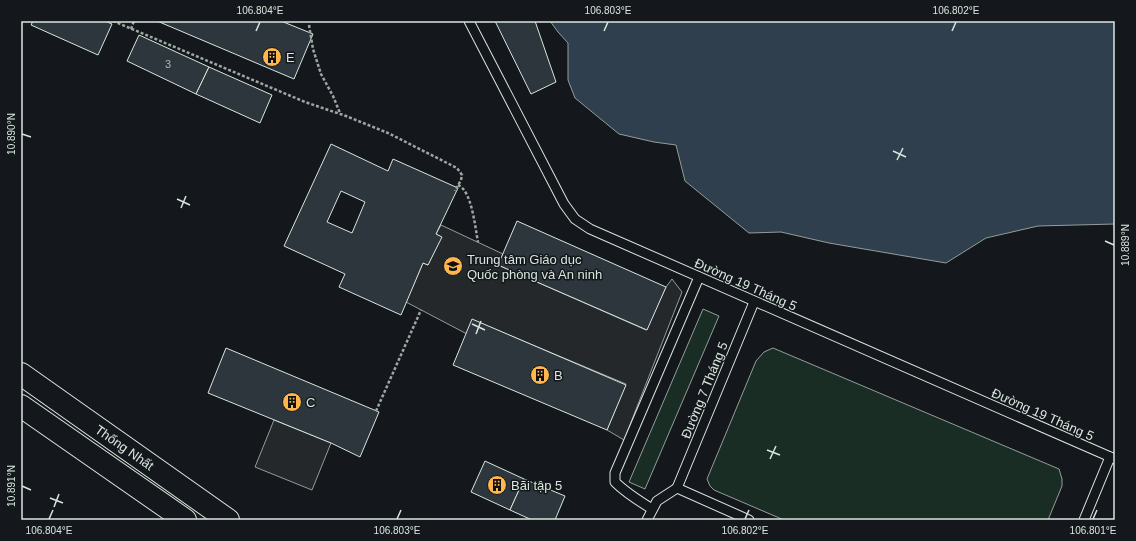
<svg xmlns="http://www.w3.org/2000/svg" width="1136" height="541" font-family="Helvetica,sans-serif">
  <style>
    .green { fill: #1a2d24; stroke: #939e99 }
    .parking { fill: #24282b; stroke: #939e99 }
    .water { fill: #2f3f4d; stroke: #939e99 }
    .building { fill: #2c363c; stroke: #d8e6dc; fill-rule: evenodd }
    .lines { fill: none; stroke-linecap: round; stroke-linejoin: round }
    .lane-casing { stroke: #d8e6dc; stroke-width: 11 }
    .secondary-casing { stroke: #d8e6dc; stroke-width: 24 }
    .path { stroke: #9da8a2; stroke-width: 2.5; stroke-dasharray: 3 2; stroke-linecap: butt }
    .lane { stroke: #14181c; stroke-width: 9 }
    .secondary { stroke: #14181c; stroke-width: 22 }
    .ticks { fill: none; stroke: #d8e6dc; stroke-width: 1.5 }
    .labels { text-anchor: middle; stroke-width: 3; stroke-linejoin: round; paint-order: stroke }
    .number-label { font-size: 11px; fill: #adbab4 }
    .poi-label { font-size: 13px; fill: #d8e6dc; stroke: #14181c; text-anchor: start }
    .street-label { font-size: 13px; fill: #d8e6dc; stroke: #14181c }
    .neatline { fill: none; stroke: #d8e6dc; stroke-width: 1.5 }
    .ticks-label { font-size: 10px; text-anchor: middle; fill: #d8e6dc }
  </style>
  <rect width="100%" height="100%" fill="#14181c"/>
  <g class="green">
    <polygon points="703,309 719,316 645,489 629,482"/>
    <polygon points="773,348 1059,469 1062,479 1062,486 1048,520 784,520 714,490 710,486 707,479 756,361 764,352"/>
  </g>
  <g class="parking">
    <polygon points="441,225 503,254 498,265 646,330 666,287 672,279 682,292 624,440 607,430 626,384 473,320 467,334 406,302 423,263 428,265 441,237 436,234"/>
    <polygon points="274,420 331,443 312,490 255,467"/>
  </g>
  <polygon class="water" points="550,21 1115,21 1115,224 1038,226 986,238 946,263 829,243 781,232 749,233 685,181 676,145 654,142 619,134 575,98 568,80 568,43 558,32"/>
  <g class="building">
    <polygon points="33,21 105,21 112,24 98,55 31,25"/>
    <polygon points="157,21 281,21 313,34 294,79"/>
    <polygon points="495,21 535,21 556,82 531,94"/>
    <polygon points="139,35 209,67 196,94 127,61"/>
    <polygon points="209,67 272,95 260,123 196,94"/>
    <path d="M331 144 388 171 393 159 458 188 436 234 442 237 428 265 423 263 401 315 339 287 345 274 284 246ZM341 191 365 202 352 233 327 222Z"/>
    <polygon points="517,221 666,287 647,330 498,265"/>
    <polygon points="472,319 626,385 607,430 453,365"/>
    <polygon points="226,348 379,412 360,457 331,443 208,393"/>
    <polygon points="485,461 524,479 510,510 471,492"/>
    <polygon points="524,479 565,496 555,520 532,520 510,510"/>
  </g>
  <g class="lines">
    <defs>
      <g id="lane">
        <polyline points="469,21 564,204 575,219 590,229 1115,459"/>
        <polyline points="677,488 754,302"/>
        <polyline points="677,488 749,520"/>
        <path d="M652 509C639 501 626 493 615 482V473L699 277"/>
        <polyline points="647,520 657,501 677,488"/>
        <polyline points="1084,520 1110,457"/>
      </g>
      <g id="secondary">
        <path id="s1" d="M21 374 228 520"/>
        <polyline points="21,406 185,520"/>
      </g>
    </defs>
    <use href="#lane" class="lane-casing"/>
    <use href="#secondary" class="secondary-casing"/>
    <g class="path">
      <polyline points="113,21 305,102 346,116 388,133 457,168 462,175 461,180 455,191"/>
      <polyline points="309,25 313,49 321,74 333,96 340,113"/>
      <polyline points="131,29 134,21"/>
      <path d="M458 185C472 191 475 227 478 242"/>
      <polyline points="376,411 421,310"/>
    </g>
    <use href="#lane" class="lane"/>
    <use href="#secondary" class="secondary"/>
  </g>
  <path class="ticks" d="M256 31 260 22M604 31 608 22M952 31 956 22M22 134 31 137M893 151 906 157M897 160 903 148M177 199 190 205M181 208 186 196M1105 241 1114 245M472 324 485 330M476 334 481 321M767 450 780 455M770 459 776 446M22 486 31 490M50 498 63 503M54 507 59 494M49 519 53 510M397 519 401 510M745 519 749 510M1093 519 1097 510"/>
  <defs>
    <symbol id="building-disc" viewBox="-11 -11 22 22"><circle r="9.5" fill="#ffb74d" stroke="#14181c"/><path d="M-4-6H4V6H1V3H-1V6H-4ZM-2.5-4.3h1.7v1.8h-1.7ZM.8-4.3h1.7v1.8H.8ZM-2.5-1h1.7V.8h-1.7ZM.8-1h1.7V.8H.8Z" fill="#111"/></symbol>
    <symbol id="school-disc" viewBox="-11 -11 22 22"><circle r="9.5" fill="#ffb74d" stroke="#14181c"/><path d="M0-5L7-2L0 1L-7-2ZM-4 1L0 2.5L4 1V4Q0 6-4 4Z" fill="#111"/></symbol>
  </defs>
  <g fill-rule="evenodd">
    <use href="#building-disc" x="261" y="46" width="22" height="22"/>
    <use href="#school-disc" x="442" y="255" width="22" height="22"/>
    <use href="#building-disc" x="529" y="364" width="22" height="22"/>
    <use href="#building-disc" x="281" y="391" width="22" height="22"/>
    <use href="#building-disc" x="486" y="474" width="22" height="22"/>
  </g>
  <g class="labels">
    <g class="number-label">
      <text x="168" y="68">3</text>
    </g>
    <g class="poi-label">
      <text x="286" y="62">E</text>
      <text x="467" y="264">Trung tâm Giáo dục<tspan x="467" dy="15">Quốc phòng và An ninh</tspan></text>
      <text x="554" y="380">B</text>
      <text x="306" y="407">C</text>
      <text x="511" y="490">Bãi tập 5</text>
    </g>
    <g class="street-label">
      <text transform="translate(746 284) rotate(24)" y="5">Đường 19 Tháng 5</text>
      <text transform="translate(704 390) rotate(-68)" y="5">Đường 7 Tháng 5</text>
      <text transform="translate(1043 414) rotate(24)" y="5">Đường 19 Tháng 5</text>
      <text dy="5" stroke="none"><textPath href="#s1" startOffset="127">Thống Nhất</textPath></text>
    </g>
  </g>
  <rect width="1136" height="541" fill="none" stroke="#14181c" stroke-width="44"/>
  <rect x="22" y="22" width="1092" height="497" class="neatline"/>
  <g class="ticks-label">
    <text x="260" y="14">106.804°E</text>
    <text x="608" y="14">106.803°E</text>
    <text x="956" y="14">106.802°E</text>
    <text transform="translate(11 134) rotate(-90)" y="4">10.890°N</text>
    <text transform="translate(1125 245) rotate(-90)" y="4">10.889°N</text>
    <text transform="translate(11 486) rotate(-90)" y="4">10.891°N</text>
    <text x="49" y="534">106.804°E</text>
    <text x="397" y="534">106.803°E</text>
    <text x="745" y="534">106.802°E</text>
    <text x="1093" y="534">106.801°E</text>
  </g>
</svg>
